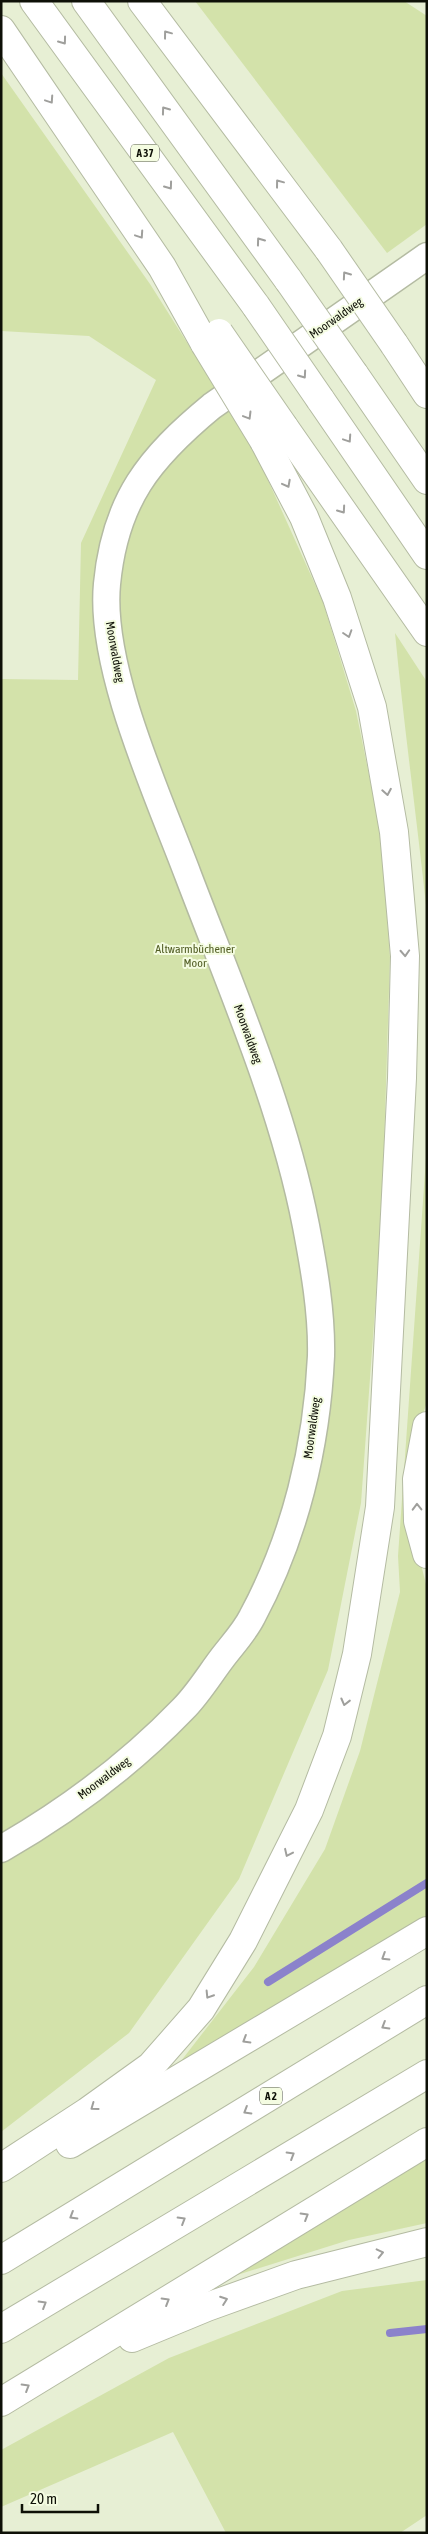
<svg xmlns="http://www.w3.org/2000/svg" width="428" height="2534" font-family="'Asap Condensed',sans-serif">
  <style>
    .green { fill: #d3e2aa }
    .lines { fill: none; stroke-linecap: round; stroke-linejoin: round }
    .stream { stroke: #8b82cb; stroke-width: 8 }
    .minor-casing { stroke: #b4bba2; stroke-width: 29 }
    .motorway-casing { stroke: #b4bba2; stroke-width: 30 }
    .minor { stroke: #fff; stroke-width: 26 }
    .motorway { stroke: #fff; stroke-width: 28 }
    .motorway-bridge-casing { stroke: #b4bba2; stroke-width: 30; stroke-linecap: butt }
    .motorway-bridge { stroke: #fff; stroke-width: 28 }
    .oneway { stroke: #9f9f9c }
    .labels { text-anchor: middle; stroke-width: 4; stroke-linejoin: round; paint-order: stroke }
    .shield { fill: #f4fce1; stroke: #535748; stroke-width: 1 }
    .shield-label { font-size: 11px; font-weight: bold; fill: #0e1007 }
    .street-label { font-size: 12px; fill: #0e1007; stroke: #f4fce1 }
    .park-label { font-size: 12px; fill: #515d24; stroke: #f4fce1 }
  </style>
  <rect width="100%" height="100%" fill="#e7efd4"/>
  <g class="green">
    <polygon points="195,1 404,1 427,16 427,224 387,253"/>
    <polygon points="1,73 150,284 253,447 323,602 356,711 381,834 390,957 382,1212 361,1503 328,1670 239,1879 129,2033 1,2132 1,679 78,680 81,543 156,380 89,336 1,331"/>
    <path d="M395 633 427 682V914C417 820 404 727 395 633Z"/>
    <polygon points="427,1144 427,1402 418,1429 410,1522 427,1588 427,1919 174,2070 254,1967 325,1849 360,1751 400,1592 398,1556"/>
    <polygon points="427,2154 427,2223 349,2240 237,2275 234,2271"/>
    <polygon points="427,2280 427,2515 400,2533 226,2533 173,2432 1,2507 1,2450 169,2358 342,2291"/>
  </g>
  <g class="lines">
    <g class="stream">
      <polyline points="268,1982 427,1883"/>
      <polyline points="390,2333 427,2329"/>
    </g>
    <defs>
      <path id="minor" d="M1 1849C67 1811 130 1764 183 1709 198 1694 210 1674 223 1657 233 1644 245 1631 252 1617 295 1537 317 1446 321 1356 322 1313 314 1268 306 1226 283 1107 231 988 188 875 158 795 99 668 107 584 115 500 149 458 212 406L427 256"/>
      <g id="motorway">
        <polyline points="34,1 256,306"/>
        <polyline points="86,1 289,281"/>
        <polyline points="142,1 329,250"/>
        <polyline points="1,30 162,267 205,344"/>
        <polyline points="394,344 427,394"/>
        <polyline points="354,374 427,480"/>
        <polyline points="320,399 427,555"/>
        <polyline points="284,427 427,632"/>
        <polyline points="427,1426 417,1479 418,1521 427,1554"/>
        <polyline points="70,2144 427,1931"/>
        <polyline points="1,2168 87,2112 151,2066 201,2009 243,1941 309,1810 337,1736 357,1654 380,1507 402,1078 405,956 394,832 372,707 337,598 304,517 264,441"/>
        <polyline points="1,2260 427,2000"/>
        <polyline points="1,2329 427,2074"/>
        <polyline points="132,2338 207,2307 296,2275 427,2242"/>
        <polyline points="1,2402 427,2142"/>
      </g>
    </defs>
    <use href="#minor" class="minor-casing"/>
    <use href="#motorway" class="motorway-casing"/>
    <use href="#minor" class="minor"/>
    <use href="#motorway" class="motorway"/>
    <defs>
      <g id="motorway-bridge">
        <polyline points="329,250 394,344"/>
        <polyline points="289,281 354,374"/>
        <polyline points="256,306 320,399"/>
        <polyline points="219,333 284,427"/>
        <polyline points="205,344 264,441"/>
      </g>
    </defs>
    <use href="#motorway-bridge" class="motorway-bridge-casing"/>
    <use href="#motorway-bridge" class="motorway-bridge"/>
  </g>
  <defs><path id="oneway-chevron" d="M-2-3.5L2.5 0L-2 3.5" fill="none" stroke-width="1.6" stroke-linecap="round" stroke-linejoin="round" transform="scale(1.25)"/></defs>
  <g class="oneway">
    <use href="#oneway-chevron" transform="translate(167 34) rotate(-127)"/>
    <use href="#oneway-chevron" transform="translate(63 41) rotate(54)"/>
    <use href="#oneway-chevron" transform="translate(50 100) rotate(56)"/>
    <use href="#oneway-chevron" transform="translate(165 110) rotate(-126)"/>
    <use href="#oneway-chevron" transform="translate(279 183) rotate(-127)"/>
    <use href="#oneway-chevron" transform="translate(169 186) rotate(54)"/>
    <use href="#oneway-chevron" transform="translate(140 235) rotate(56)"/>
    <use href="#oneway-chevron" transform="translate(260 241) rotate(-126)"/>
    <use href="#oneway-chevron" transform="translate(346 275) rotate(-125)"/>
    <use href="#oneway-chevron" transform="translate(303 375) rotate(55)"/>
    <use href="#oneway-chevron" transform="translate(248 416) rotate(59)"/>
    <use href="#oneway-chevron" transform="translate(348 439) rotate(56)"/>
    <use href="#oneway-chevron" transform="translate(287 484) rotate(62)"/>
    <use href="#oneway-chevron" transform="translate(342 510) rotate(55)"/>
    <use href="#oneway-chevron" transform="translate(348 634) rotate(72)"/>
    <use href="#oneway-chevron" transform="translate(387 792) rotate(80)"/>
    <use href="#oneway-chevron" transform="translate(405 953) rotate(87)"/>
    <use href="#oneway-chevron" transform="translate(417 1507) rotate(-91)"/>
    <use href="#oneway-chevron" transform="translate(345 1702) rotate(104)"/>
    <use href="#oneway-chevron" transform="translate(288 1853) rotate(115)"/>
    <use href="#oneway-chevron" transform="translate(385 1957) rotate(148)"/>
    <use href="#oneway-chevron" transform="translate(209 1995) rotate(122)"/>
    <use href="#oneway-chevron" transform="translate(385 2026) rotate(149)"/>
    <use href="#oneway-chevron" transform="translate(246 2040) rotate(149)"/>
    <use href="#oneway-chevron" transform="translate(94 2107) rotate(144)"/>
    <use href="#oneway-chevron" transform="translate(247 2111) rotate(149)"/>
    <use href="#oneway-chevron" transform="translate(291 2155) rotate(-31)"/>
    <use href="#oneway-chevron" transform="translate(73 2216) rotate(149)"/>
    <use href="#oneway-chevron" transform="translate(305 2216) rotate(-31)"/>
    <use href="#oneway-chevron" transform="translate(182 2220) rotate(-31)"/>
    <use href="#oneway-chevron" transform="translate(380 2253) rotate(-13)"/>
    <use href="#oneway-chevron" transform="translate(224 2300) rotate(-20)"/>
    <use href="#oneway-chevron" transform="translate(166 2301) rotate(-31)"/>
    <use href="#oneway-chevron" transform="translate(43 2304) rotate(-31)"/>
    <use href="#oneway-chevron" transform="translate(26 2387) rotate(-31)"/>
  </g>
  <g class="labels">
    <g class="shield">
      <rect x="131" y="144.5" width="28" height="17" rx="4"/>
      <rect x="260" y="2087.5" width="22" height="17" rx="4"/>
    </g>
    <g class="shield-label">
      <text x="145" y="157">A 37</text>
      <text x="271" y="2100">A 2</text>
    </g>
    <g class="street-label">
      <text transform="translate(336 318) rotate(-35)" y="4">Moorwaldweg</text>
      <text transform="translate(115 652) rotate(80)" y="4">Moorwaldweg</text>
      <text transform="translate(248 1034) rotate(70)" y="4">Moorwaldweg</text>
      <text transform="translate(312 1428) rotate(-82)" y="4">Moorwaldweg</text>
      <text transform="translate(104 1778) rotate(-37)" y="4">Moorwaldweg</text>
    </g>
    <g class="park-label">
      <text x="195" y="953">Altwarmbüchener<tspan x="195" dy="14">Moor</tspan></text>
    </g>
  </g>
  <rect width="428" height="2534" fill="none" stroke="#0e1007" stroke-width="5"/>
  <path d="M22 2504v8h76v-8" fill="none" stroke="#0e1007" stroke-width="2.5"/>
  <text x="30" y="2504" font-size="15" fill="#0e1007" stroke="#f4fce1" stroke-width="4" paint-order="stroke">20 m</text>
</svg>
